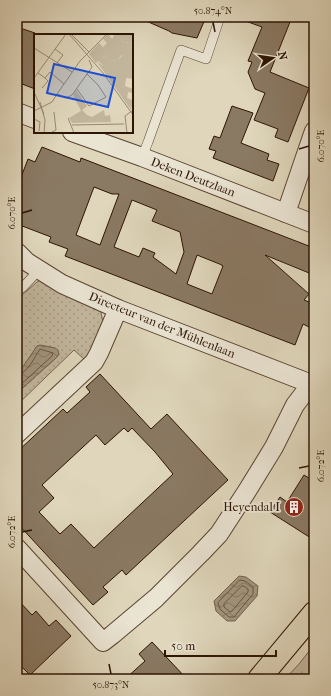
<svg xmlns="http://www.w3.org/2000/svg" width="331" height="696" font-family="'IM FELL French Canon',serif">
  <style>
    .grass { fill: url(#grass-dots); stroke: #776450 }
    .forest { fill: url(#forest-firs); stroke: #776450 }
    .water { fill: url(#water-waves); stroke: #73614d }
    .lines { fill: none; stroke-linecap: round; stroke-linejoin: round }
    .shore { stroke: #685440; stroke-width: 1 }
    .building { fill: #8a7963; stroke: #2d1404; fill-rule: evenodd }
    .service-casing { stroke: #5a4432; stroke-width: 10 }
    .minor-casing { stroke: #5a4432; stroke-width: 20 }
    .primary-casing { stroke: #2d1404; stroke-width: 24 }
    .service { stroke: #eae4d3; stroke-width: 9 }
    .minor { stroke: #eae4d3; stroke-width: 18 }
    .primary { stroke: #dfd6bb; stroke-width: 22 }
    .ticks { fill: none; stroke: #2d1404; stroke-width: 1.5 }
    .labels { text-anchor: middle; stroke-width: 3.5; stroke-linejoin: round; paint-order: stroke }
    .street-label { font-size: 12px; fill: #2d1404; stroke: #eae4d3 }
    .poi-label { font-size: 12px; fill: #2d1404; stroke: #eae4d3; text-anchor: end }
    .inset-road { fill: none; stroke: #988872; stroke-width: 1 }
    .view { fill: #1d4ed8; fill-opacity: 0.15; stroke: #1d4ed8; stroke-width: 2 }
    .inset-edge { fill: none; stroke: #2d1404; stroke-width: 2 }
    .neatline { fill: none; stroke: #2d1404; stroke-width: 1.5 }
    .ticks-label { font-size: 10px; text-anchor: middle; fill: #2d1404 }
  </style>
  <defs>
    <pattern id="grass-dots" width="8" height="8" patternUnits="userSpaceOnUse"><rect width="8" height="8" fill="#c1b59c"/><path d="M2 2h.1M6 6h.1" fill="none" stroke="#a69b85" stroke-width="1.8" stroke-linecap="round"/></pattern>
    <pattern id="forest-firs" width="22" height="20" patternUnits="userSpaceOnUse"><rect width="22" height="20" fill="#c1b59c"/><path d="M5 1l3.5 6h-7zM16 11l3.5 6h-7z" fill="#a69b85"/></pattern>
    <pattern id="water-waves" width="16" height="10" patternUnits="userSpaceOnUse"><rect width="16" height="10" fill="#a2947d"/><path d="M0 5q4-4 8 0t8 0" fill="none" stroke="#847864"/></pattern>
  </defs>
  <rect width="100%" height="100%" fill="#dfd6bb"/>
  <filter id="stains"><feTurbulence type="fractalNoise" baseFrequency=".005" numOctaves="4"/><feColorMatrix values="0 0 0 0 .2 0 0 0 0 .09 0 0 0 0 .02 0 0 0 .5 -.17"/></filter>
  <radialGradient id="worn" r=".72"><stop offset=".6" stop-color="#630" stop-opacity="0"/><stop offset="1" stop-color="#630" stop-opacity=".3"/></radialGradient>
  <polygon class="grass" points="42,279 100,308 103,322 89,356 85,360 74,350 17,405 17,393 56,358 59,354 55,348 44,346 37,346 22,369 17,372 17,299 20,297 37,282"/>
  <polygon class="forest" points="314,645 314,679 285,679 299,664"/>
  <g class="water">
    <polygon points="40,345 55,348 58,350 59,354 56,358 17,393 17,372 22,368 37,346"/>
    <polygon points="239,576 246,577 258,586 257,596 235,621 227,621 216,611 214,601"/>
  </g>
  <g class="lines">
    <g class="shore">
      <path d="M17 375C28 373 34 358 40 349L53 353 52 356 17 388"/>
      <polygon points="240,580 245,581 253,587 253,594 234,617 229,617 220,609 218,603"/>
      <polygon points="242,586 244,586 248,589 248,592 232,611 230,612 224,607 224,604"/>
    </g>
  </g>
  <g class="building">
    <polygon points="137,17 206,17 197,38 172,33 169,31"/>
    <polygon points="237,17 292,17 270,72 309,88 288,142 275,137 278,129 254,120 265,93 255,89 248,72 252,62 248,61 262,27 237,18"/>
    <polygon points="17,27 35,33 35,89 17,82"/>
    <polygon points="232,106 253,113 241,143 269,154 267,160 279,164 273,181 213,158 216,151 209,149 214,136 220,138"/>
    <path d="M42 147 80 162 81 158 314 248V275L265 255 309 294 304 300 314 304V312L309 327 303 324 295 345 65 256 68 249 49 242 51 237 17 224V198L21 186 18 185 28 159 35 162ZM94 187 112 194H119L100 245 76 235ZM132 200 157 210 152 221 180 232 184 252 176 274 153 257 155 253 143 248 139 257 114 247ZM197 255 222 265V266H223L212 294 187 284Z"/>
    <path d="M100 374 151 429 167 414 228 480 126 575 122 570 103 587 108 592 93 605 17 523V452L63 409 67 413 90 392 86 387ZM124 428 128 432 132 428 155 452 173 474 94 548 71 524 60 534 39 512 54 498 42 485 96 435 105 445Z"/>
    <polygon points="304,475 314,481 314,540 270,512 280,497 287,502"/>
    <polygon points="17,599 32,615 36,611 49,626 56,620 71,636 30,675 17,662"/>
    <polygon points="152,642 187,679 125,679 145,661 139,654"/>
  </g>
  <g class="lines">
    <defs>
      <g id="service">
        <polyline points="142,157 148,142 181,50 206,59 220,17"/>
        <polyline points="17,291 23,287 39,270"/>
      </g>
      <g id="minor">
        <polyline points="17,112 35,119"/>
        <polyline points="72,132 142,157 314,224"/>
        <polyline points="286,213 314,131"/>
        <polyline points="17,252 27,262 62,284 118,309 314,385"/>
        <polyline points="17,434 94,362 99,353 118,309"/>
        <polyline points="17,548 103,642 112,635 156,598 201,553 219,534 247,491 274,447 295,405 311,384"/>
      </g>
      <polyline id="primary" points="259,679 314,613"/>
    </defs>
    <use href="#service" class="service-casing"/>
    <use href="#minor" class="minor-casing"/>
    <use href="#primary" class="primary-casing"/>
    <use href="#service" class="service"/>
    <use href="#minor" class="minor"/>
    <use href="#primary" class="primary"/>
  </g>
  <path class="ticks" d="M213 22 215 32M299 149 309 146M22 213 32 210M299 468 309 466M22 532 32 530M109 664 111 674"/>
  <defs>
    <symbol id="building-disc" viewBox="-11 -11 22 22"><circle r="9.5" fill="#8f2418" stroke="#eae4d3"/><path d="M-4-6H4V6H1V3H-1V6H-4ZM-2.5-4.3h1.7v1.8h-1.7ZM.8-4.3h1.7v1.8H.8ZM-2.5-1h1.7V.8h-1.7ZM.8-1h1.7V.8H.8Z" fill="#fff"/></symbol>
  </defs>
  <g fill-rule="evenodd">
    <use href="#building-disc" x="283" y="496" width="22" height="22"/>
  </g>
  <g class="labels">
    <g class="street-label">
      <text transform="translate(193 177) rotate(21)" y="4">Deken Deutzlaan</text>
      <text transform="translate(162 325) rotate(22)" y="4">Directeur van der Mühlenlaan</text>
    </g>
    <g class="poi-label">
      <text x="280" y="511">Heyendal I</text>
    </g>
  </g>
  <g transform="translate(34 34)">
    <rect width="99" height="99" fill="#dfd6bb"/>
    <path d="M74 0 78 5 81 0H96L97 3 89 5 88 9 97 8 98 13 85 14 88 20 84 26 74 27 73 21 68 24 73 32 72 34 64 27 62 29 55 20 65 9 69 13 73 9 69 5ZM42 56 53 72 48 76 53 81 58 83 70 76 71 82 76 81 77 88 38 89 35 84 47 77 39 61Z" fill="#c1b59c"/>
    <path d="M96 0H99V45L92 44 91 52 99 55V59L94 58 93 64 99 66 97 76 63 28 73 34 67 25 73 21 74 27 84 26 88 22 85 15 87 10 91 13 95 11 98 14 97 8 88 9 89 5 96 3Z" fill="#c1b59c"/>
    <path class="inset-road" d="M35 0 69 39 99 81M38 1 55 18M0 14 38 38M21 15 29 21 23 29M4 39 11 44 16 38 30 50M0 44 32 0M8 54 14 47 11 44M43 55 55 72 72 63 64 51 53 40M0 58 10 80M23 60 46 27 73 0M6 68 11 86 10 99M0 77 18 68 23 60 32 64 38 61 58 33 55 26M34 84 40 99M0 85 6 88 5 97M38 91 90 90M18 98 22 96 20 78M93 99 91 82 99 76"/>
    <path class="view" d="M20 30 81 44 74 73 13 59Z"/>
    <rect width="99" height="99" class="inset-edge"/>
  </g>
  <rect width="331" height="696" fill="none" stroke="#dfd6bb" stroke-width="44"/>
  <g transform="translate(273 58) rotate(77)" stroke="#eae4d3" stroke-width="3" paint-order="stroke">
  <path d="M0-3L7 15L0 10L-7 15Z" fill="#2d1404"/>
  <text y="-6" font-size="11" font-weight="bold" text-anchor="middle" fill="#2d1404">N</text>
  </g>
  <path d="M165 650v6h111v-6" fill="none" stroke="#2d1404" stroke-width="2"/>
  <text x="171" y="650" font-size="12" fill="#2d1404" stroke="#eae4d3" stroke-width="3" paint-order="stroke">50 m</text>
  <rect x="22" y="22" width="287" height="652" class="neatline"/>
  <g class="ticks-label">
    <text x="213" y="14">50.874°N</text>
    <text transform="translate(320 146) rotate(-90)" y="4">6.070°E</text>
    <text transform="translate(11 213) rotate(-90)" y="4">6.070°E</text>
    <text transform="translate(320 466) rotate(-90)" y="4">6.072°E</text>
    <text transform="translate(11 532) rotate(-90)" y="4">6.072°E</text>
    <text x="111" y="688">50.873°N</text>
  </g>
  <rect width="100%" height="100%" filter="url(#stains)"/>
  <rect width="100%" height="100%" fill="url(#worn)"/>
</svg>
